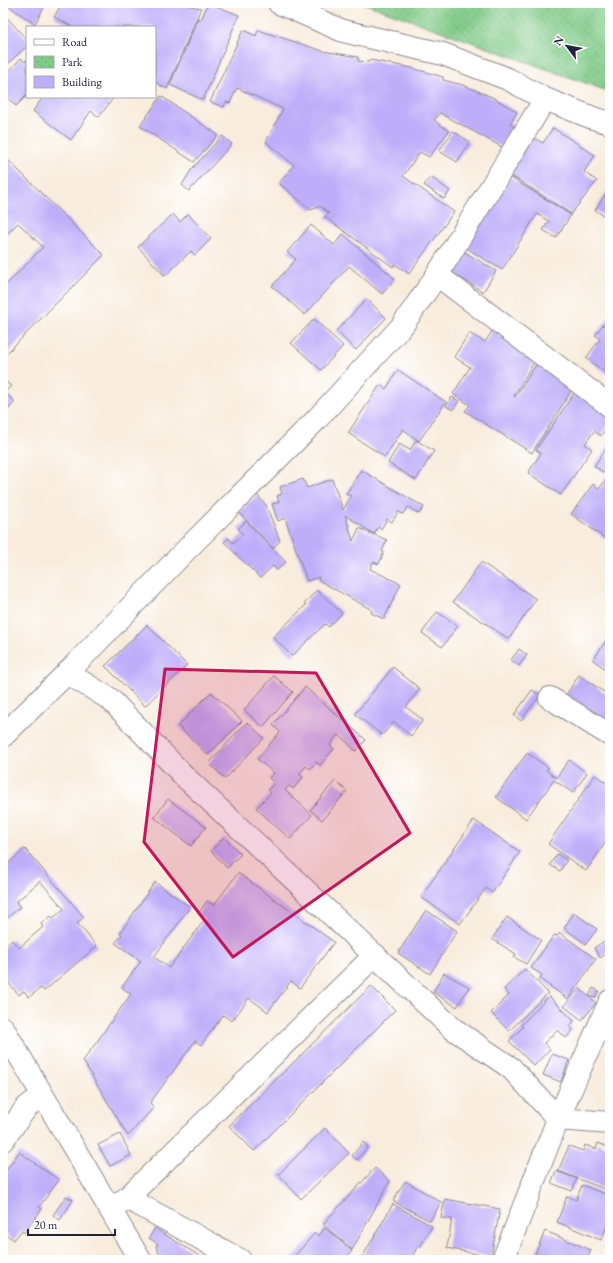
<svg xmlns="http://www.w3.org/2000/svg" width="613" height="1263" font-family="'EB Garamond',serif">
  <style>
    .park { fill: url(#park-dots); stroke: #527662 }
    .building { fill: #beaef9 }
    .lines { fill: none; stroke-linecap: round; stroke-linejoin: round }
    .minor-casing { stroke: #8d878c; stroke-width: 24 }
    .minor { stroke: #fff; stroke-width: 22 }
    .marked { fill: #c2185b; fill-opacity: 0.2; stroke: #c2185b; stroke-width: 3; stroke-linejoin: round }
  </style>
  <defs>
    <pattern id="park-dots" width="8" height="8" patternUnits="userSpaceOnUse"><rect width="8" height="8" fill="#81cb88"/><path d="M2 2h.1M6 6h.1" fill="none" stroke="#6fae76" stroke-width="1.8" stroke-linecap="round"/></pattern>
  </defs>
  <rect width="100%" height="100%" fill="#fff"/>
  <filter id="ink" filterUnits="userSpaceOnUse"><feTurbulence type="fractalNoise" baseFrequency=".025" numOctaves="2"/><feDisplacementMap in="SourceGraphic" scale="8" xChannelSelector="R" yChannelSelector="G"/><feConvolveMatrix kernelMatrix="1 2 1 2 8 2 1 2 1" color-interpolation-filters="sRGB"/></filter>
  <filter id="wash" filterUnits="userSpaceOnUse"><feTurbulence type="fractalNoise" baseFrequency=".012" numOctaves="4" result="noise"/><feDisplacementMap in="SourceGraphic" scale="16" xChannelSelector="R" yChannelSelector="G"/><feGaussianBlur stdDeviation="0.9" result="paint"/><feColorMatrix in="noise" values="0 0 0 0 0 0 0 0 0 0 0 0 0 0 0 0 0 1.4 0 .05"/><feComposite in="paint" operator="in"/></filter>
  <g filter="url(#wash)">
    <rect width="100%" height="100%" fill="#f8ecdc"/>
    <polygon class="park" points="363,3 610,3 610,92"/>
    <g id="blocks">
      <g class="building">
        <polygon points="4,3 46,3 35,24"/>
        <polygon points="62,3 177,3 201,8 167,89 155,82 155,27 73,27 54,17"/>
        <polygon points="208,3 239,15 203,100 170,85 198,18 201,20"/>
        <polygon points="3,13 27,40 27,46 3,68"/>
        <polygon points="243,30 256,36 258,30 323,51 358,57 358,61 369,62 370,60 412,68 443,77 443,80 463,85 494,98 517,112 510,124 543,143 553,128 595,155 584,172 597,181 571,214 510,175 520,157 440,113 434,120 449,131 429,157 420,152 403,176 454,212 409,274 395,264 393,267 325,217 329,213 320,206 311,210 279,183 294,165 266,142 283,109 237,88 230,103 226,102 224,107 210,102"/>
        <polygon points="21,58 25,62 27,59 27,95 16,106 3,94 3,78"/>
        <polygon points="161,96 218,135 194,162 140,126"/>
        <polygon points="43,97 114,97 99,117 91,111 71,140 33,111"/>
        <polygon points="453,131 470,142 457,162 439,151"/>
        <polygon points="222,136 232,144 189,191 182,185 192,169"/>
        <polygon points="4,156 104,255 3,357 3,288 43,247 18,223 3,238 3,157"/>
        <polygon points="508,176 571,215 556,238 543,230 549,221 537,214 502,270 465,247"/>
        <polygon points="431,177 450,191 444,199 424,185"/>
        <polygon points="610,187 610,220 595,210"/>
        <polygon points="173,214 180,222 188,214 211,239 195,255 191,251 165,276 138,247"/>
        <polygon points="311,225 334,245 343,234 395,279 382,294 349,266 305,315 272,286 296,259 287,252"/>
        <polygon points="463,251 496,271 483,292 450,271"/>
        <polygon points="367,299 386,318 356,350 336,331"/>
        <polygon points="610,316 610,376 586,358 600,339 595,335"/>
        <polygon points="314,319 343,346 321,370 291,343"/>
        <polygon points="493,330 535,360 514,396 515,397 536,365 573,388 532,453 465,411 470,405 453,394 470,367 454,357 469,333 485,342"/>
        <polygon points="398,370 446,402 419,441 403,429 385,457 348,433 380,385 386,389"/>
        <polygon points="3,379 11,386 5,392 15,402 3,415"/>
        <polygon points="576,390 610,412 610,423 601,436 594,431 585,444 592,449 561,495 528,473 541,453 536,450"/>
        <polygon points="452,397 459,401 453,410 446,406"/>
        <polygon points="416,440 434,451 416,480 388,463 399,444 410,450"/>
        <polygon points="610,443 610,465 604,473 594,466"/>
        <polygon points="361,470 424,507 419,514 408,507 403,514 398,512 392,522 387,519 381,529 378,527 374,534 345,515 353,541 359,528 387,540 382,551 384,552 379,564 373,562 370,569 401,584 384,619 371,613 372,610 318,580 319,577 307,581 285,518 278,521 272,504 279,502 277,496 282,494 280,487 303,479 307,488 332,479 343,510 351,496 346,494"/>
        <polygon points="610,474 610,533 606,539 571,514 593,484 599,489"/>
        <polygon points="257,495 266,505 280,541 273,548 239,513"/>
        <polygon points="246,521 286,562 277,570 273,566 260,578 224,542 229,538 233,543 243,534 238,529"/>
        <polygon points="481,562 536,599 509,639 453,602"/>
        <polygon points="317,590 342,613 329,627 325,624 292,656 273,637 306,605 304,604"/>
        <polygon points="437,612 458,626 442,647 422,633"/>
        <polygon points="147,625 187,665 145,706 105,666"/>
        <polygon points="610,635 610,672 593,660"/>
        <polygon points="519,649 527,655 519,666 511,660"/>
        <polygon points="393,667 420,689 406,707 423,720 411,736 394,722 382,735 355,714"/>
        <polygon points="579,675 610,696 610,724 566,695"/>
        <polygon points="274,676 293,692 263,727 244,710"/>
        <polygon points="305,687 366,740 356,751 338,734 330,745 334,749 320,765 316,762 310,769 306,766 299,774 303,777 293,789 289,786 285,790 312,815 290,839 256,808 271,793 268,790 274,783 269,778 274,773 257,759 280,732 273,725"/>
        <polygon points="532,690 540,695 521,721 514,715"/>
        <polygon points="211,692 242,721 208,755 178,726"/>
        <polygon points="247,722 264,738 225,779 209,763"/>
        <polygon points="527,753 549,768 546,770 556,778 569,760 587,773 573,793 554,780 526,819 496,797"/>
        <polygon points="595,775 610,785 610,836 586,871 548,844"/>
        <polygon points="335,781 347,791 322,820 310,810"/>
        <polygon points="168,799 206,827 191,846 154,817"/>
        <polygon points="474,820 520,852 492,893 486,888 460,924 421,897"/>
        <polygon points="224,837 241,854 227,868 211,851"/>
        <polygon points="25,849 84,917 77,923 97,946 44,991 41,988 29,997 24,991 19,995 3,977 3,948 12,940 19,948 43,927 41,924 51,916 53,918 64,909 40,881 16,902 20,907 6,919 3,916 3,868"/>
        <polygon points="557,854 567,860 560,871 550,865"/>
        <polygon points="238,873 334,942 300,988 291,981 268,1012 249,998 232,1021 223,1015 201,1045 195,1041 150,1103 154,1107 128,1136 83,1061 131,994 122,987 141,961 115,943 122,935 120,933 155,882 190,907 154,957 169,968 205,919 198,914 207,901 214,905"/>
        <polygon points="426,910 457,931 430,974 398,953"/>
        <polygon points="574,913 597,929 586,944 564,928"/>
        <polygon points="507,917 541,940 526,964 514,957 516,954 492,939"/>
        <polygon points="560,933 596,959 568,999 540,979 542,975 531,968 554,935 557,936"/>
        <polygon points="610,937 610,951 600,958 594,948"/>
        <polygon points="525,969 548,993 509,1031 491,1013 509,995 504,989"/>
        <polygon points="444,973 469,987 457,1007 433,992"/>
        <polygon points="371,986 395,1010 254,1151 229,1126"/>
        <polygon points="579,988 596,1003 582,1020 564,1006"/>
        <polygon points="593,988 599,991 595,998 589,996"/>
        <polygon points="549,996 574,1021 570,1026 573,1030 566,1038 558,1030 544,1043 550,1049 534,1066 509,1041 523,1027 521,1025"/>
        <polygon points="552,1054 569,1060 561,1082 543,1075"/>
        <polygon points="325,1128 349,1153 301,1199 278,1175"/>
        <polygon points="120,1134 131,1155 110,1166 98,1145"/>
        <polygon points="363,1142 368,1147 357,1160 352,1156"/>
        <polygon points="598,1143 610,1148 610,1182 607,1190 558,1171 569,1146 583,1151 585,1145 596,1149"/>
        <polygon points="19,1152 59,1180 39,1207 42,1209 24,1233 21,1231 14,1240 3,1232 3,1175"/>
        <polygon points="375,1168 390,1181 352,1250 323,1224"/>
        <polygon points="556,1171 577,1179 572,1191 551,1183"/>
        <polygon points="405,1181 441,1202 430,1221 393,1201"/>
        <polygon points="582,1185 610,1196 610,1219 601,1240 557,1222 567,1196 576,1200"/>
        <polygon points="66,1196 73,1200 60,1220 53,1215"/>
        <polygon points="445,1199 500,1209 491,1257 447,1248 452,1219 441,1218"/>
        <polygon points="393,1204 432,1226 420,1247 418,1246 410,1260 363,1260 361,1259"/>
        <polygon points="155,1228 164,1234 206,1260 164,1260 161,1258 156,1246 158,1244 149,1238"/>
        <polygon points="325,1228 352,1251 344,1260 291,1260 315,1233 319,1236"/>
        <polygon points="545,1231 591,1250 587,1260 550,1260 535,1254"/>
      </g>
    </g>
  </g>
  <g filter="url(#ink)">
    <use href="#blocks" fill-opacity="0" stroke="#8d878c" stroke-width="1"/>
    <g class="lines">
      <defs>
        <g id="minor">
          <polyline points="279,3 343,31 443,54 508,79 545,99 593,118 610,123"/>
          <polyline points="437,275 610,406"/>
          <polyline points="67,673 110,699 185,777 452,1028 511,1068 558,1119 610,1123"/>
          <polyline points="550,698 610,735"/>
          <polyline points="3,736 67,673 186,550 316,420 402,326 437,275 545,99"/>
          <polyline points="3,1028 140,1260"/>
          <polyline points="3,1140 26,1108 42,1095"/>
          <polyline points="127,1198 240,1260"/>
          <polyline points="110,1209 127,1198 375,955"/>
          <polyline points="503,1260 558,1119 610,1001"/>
        </g>
      </defs>
      <use href="#minor" class="minor-casing"/>
      <use href="#minor" class="minor"/>
    </g>
  </g>
  <path class="marked" d="M165 669 316 673 410 833 233 957 144 842Z"/>
  <rect width="613" height="1263" fill="none" stroke="#fff" stroke-width="16"/>
  <rect x="26" y="26" width="130" height="72" fill="#ffffff" stroke="#a7a7b1"/>
  <rect x="34" y="39" width="20" height="6" fill="#ffffff" stroke="#a7a7b1"/>
  <text x="62" y="46" font-size="12" fill="#22223b">Road</text>
  <rect x="34" y="56" width="20" height="12" fill="url(#park-dots)" stroke="#a7a7b1"/>
  <text x="62" y="66" font-size="12" fill="#22223b">Park</text>
  <rect x="34" y="76" width="20" height="12" fill="#beaef9" stroke="#a7a7b1"/>
  <text x="62" y="86" font-size="12" fill="#22223b">Building</text>
  <g transform="translate(567 46) rotate(302)" stroke="#ffffff" stroke-width="3" paint-order="stroke">
  <path d="M0-3L7 15L0 10L-7 15Z" fill="#22223b"/>
  <text y="-6" font-size="11" font-weight="bold" text-anchor="middle" fill="#22223b">N</text>
  </g>
  <path d="M28 1229v6h87v-6" fill="none" stroke="#22223b" stroke-width="2"/>
  <text x="34" y="1229" font-size="12" fill="#22223b" stroke="#ffffff" stroke-width="3" paint-order="stroke">20 m</text>
</svg>
